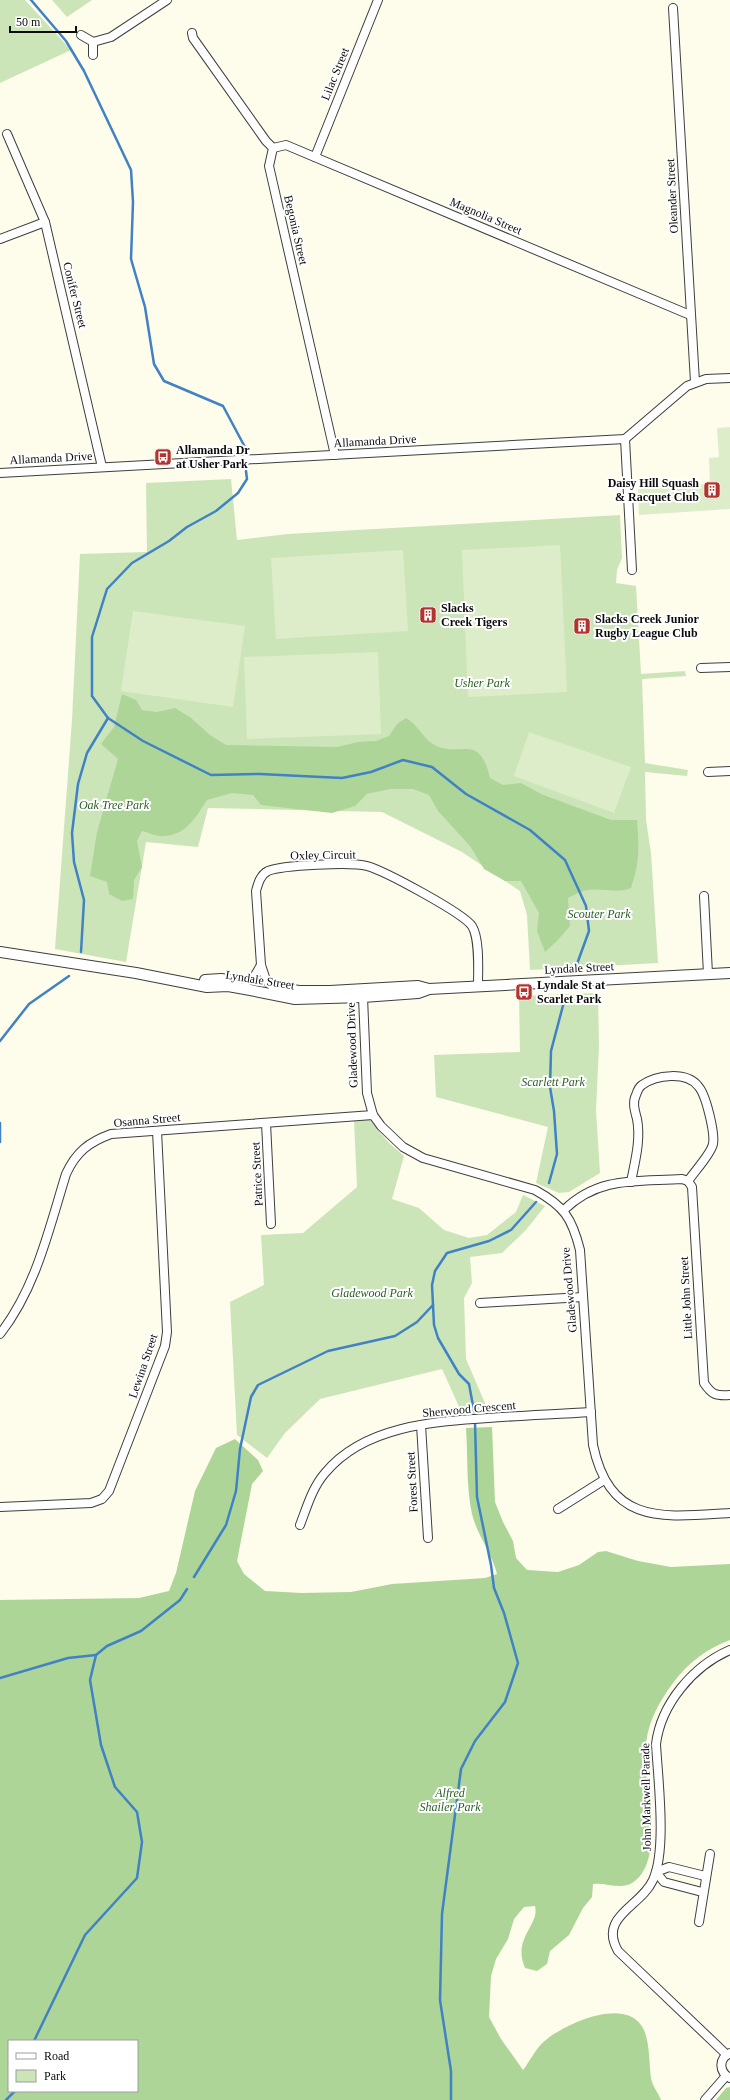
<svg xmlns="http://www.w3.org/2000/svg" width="730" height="2100" font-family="'Times New Roman',serif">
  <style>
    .green { fill: #cbe5b8 }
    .forest { fill: #aed598; fill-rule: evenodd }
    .pitch { fill: #ddedc9 }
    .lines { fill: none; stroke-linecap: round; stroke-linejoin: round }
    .stream { stroke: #4082c3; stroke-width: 2.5 }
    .minor-casing { stroke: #3e3e3e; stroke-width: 10 }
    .tertiary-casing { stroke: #3e3e3e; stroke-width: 12 }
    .minor { stroke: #fff; stroke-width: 8 }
    .tertiary { stroke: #fff; stroke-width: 10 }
    .labels { text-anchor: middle; stroke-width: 4; stroke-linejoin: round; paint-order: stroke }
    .street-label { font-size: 12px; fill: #0b0b0b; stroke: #fff }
    .poi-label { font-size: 12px; font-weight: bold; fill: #0b0b0b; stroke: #fff; text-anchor: start }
    .park-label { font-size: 12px; font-style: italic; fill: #285e21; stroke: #fff }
  </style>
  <rect width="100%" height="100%" fill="#fefceb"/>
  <g class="green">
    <polygon points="0,0 25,0 71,50 0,83"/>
    <polygon points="52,0 92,0 67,17"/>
    <polygon points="231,479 237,540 288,534 620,515 622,558 617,570 616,583 636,586 641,674 685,671 686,676 642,679 645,763 688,770 687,776 645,772 646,820 651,853 658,963 530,970 527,915 520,891 462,852 382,812 208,808 198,847 146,842 126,962 55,949 72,720 80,554 147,552 146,483"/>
    <polygon points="598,993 599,1046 596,1110 600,1173 569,1192 559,1193 536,1183 548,1127 436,1097 434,1055 520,1052 519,996"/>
    <polygon points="369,1119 389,1143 404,1156 392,1199 419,1208 444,1230 469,1238 487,1235 516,1212 523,1195 545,1206 526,1230 502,1253 470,1257 472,1283 464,1298 466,1359 491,1417 465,1420 442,1369 320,1399 285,1433 267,1458 237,1435 230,1302 264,1285 261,1235 303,1233 357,1187 354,1120"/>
  </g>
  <g class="forest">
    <path d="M122 694 136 700 142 710 157 712 175 708 191 718 210 735 226 745 337 747 358 742 376 741 389 736 397 724 406 718C418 725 422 737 433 744 459 760 479 730 490 778L503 785 521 783 541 794 611 820H637C639 848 640 861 631 888 618 894 603 888 588 890 581 891 574 895 568 898L570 926 557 941 545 952 537 931 539 913 521 881H505L484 869 470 846 438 811 429 795 413 789H390L367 794 355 806 332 813 261 805 253 795 232 793 207 800C195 818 186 837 160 836 154 836 148 832 142 831L137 841 142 867 134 880 133 899 122 901 109 894 107 882 90 876 97 832 118 759 101 744 114 727Z"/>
    <path d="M492 1427 495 1502 503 1522 513 1541 516 1558 527 1570 558 1572 579 1565 598 1552 606 1551 638 1561 671 1567 730 1564V1640C706 1649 688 1663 673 1683 659 1702 649 1720 646 1743 640 1781 669 1859 632 1883 621 1890 605 1882 593 1884L592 1897 583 1908 569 1935 550 1951 547 1964 537 1971 525 1968C512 1938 540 1925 535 1906L524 1907 514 1919 508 1939 496 1959 491 1976 489 2017 501 2039 523 2070C531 2060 536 2047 547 2039 567 2023 628 1995 644 2030 650 2045 649 2062 651 2078 652 2085 658 2093 661 2100H0V1600L139 1598 169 1591 176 1573 195 1491 216 1448 235 1439 258 1460 263 1471 252 1484 237 1561 244 1574 265 1591 302 1593 351 1592 392 1584 485 1578 497 1574C492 1553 477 1535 472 1514 466 1486 468 1456 466 1428ZM9 2041H137V2091H9Z"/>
    <polygon points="730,2087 730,2100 716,2100 726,2088"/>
  </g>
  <g class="pitch">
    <polygon points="730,427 730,509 639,515 638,488 710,484 709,458 719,457 717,428"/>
    <polygon points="560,545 567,692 468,697 462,550"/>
    <polygon points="403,550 408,631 276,639 271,558"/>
    <polygon points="133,611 245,626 233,707 121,691"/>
    <polygon points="378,652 381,734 247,739 244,657"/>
    <polygon points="529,732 631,767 614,813 514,776"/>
  </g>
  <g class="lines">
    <g class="stream">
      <polyline points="31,0 66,41 84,71 131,170 133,202 131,259 145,307 154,364 164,381 223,406 246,449"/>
      <polyline points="246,471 247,479 238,493 216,511 187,527 169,541 132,563 107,589 92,637 92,696 108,718 143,741 211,775 260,774 342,778 371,772 403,760 432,767 466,794 530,830 565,860 586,906 589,931 577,964"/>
      <polyline points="81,952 84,900 74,862 72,833 78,784 87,753 108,718"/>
      <polyline points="0,1041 29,1004 69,976"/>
      <polyline points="0,1123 0,1142"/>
      <polyline points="549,1183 557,1154 554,1111 550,1087 551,1051 565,998"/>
      <polyline points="474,1411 469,1384 459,1374 438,1338 434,1325 432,1285 435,1271 447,1253 489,1241 511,1230 536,1202"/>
      <polyline points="194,1577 226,1525 236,1491 240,1449 251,1397 258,1385 328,1351 395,1336 417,1322 433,1305"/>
      <polyline points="0,1678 68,1658 96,1655"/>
      <polyline points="34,2041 85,1935 137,1878 142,1842 137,1812 115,1787 101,1745 90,1680 96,1655 107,1646 141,1631 180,1600 187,1589"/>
      <polyline points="6,2100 15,2091"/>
      <polyline points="451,2100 451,2071 440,2000 442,1914 461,1769 475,1741 505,1702 518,1663 504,1613 494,1588 491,1565 477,1497 475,1423"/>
    </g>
    <defs>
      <g id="minor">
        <polyline points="673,8 695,382"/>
        <polyline points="192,33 193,38 266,141 273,148 269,166 335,455"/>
        <polyline points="81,35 93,42 93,55"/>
        <polyline points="93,42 111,37 167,0"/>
        <polyline points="7,134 45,222 102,467"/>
        <polyline points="273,148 286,145 690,315"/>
        <polyline points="315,157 378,0"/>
        <polyline points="0,239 45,222"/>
        <polyline points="625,439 632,570"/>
        <polyline points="0,473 625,439 687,386 706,379 730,378"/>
        <polyline points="701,668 730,667"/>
        <polyline points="708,772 730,771"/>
        <polyline points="704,896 708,974"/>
        <polyline points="246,982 254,977 261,965"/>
        <path d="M273 987 266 980 261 965 256 891C258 884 260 875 268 871 282 865 352 862 367 866 385 871 463 913 472 926 480 939 478 971 478 986"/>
        <path d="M363 997 367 1093 373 1115 381 1126 403 1147 423 1158 535 1190C564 1206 572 1218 580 1250L593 1445C610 1526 663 1517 730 1513"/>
        <polyline points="266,1123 271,1224"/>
        <path d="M688 1181 692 1187 704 1383C712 1395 716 1396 730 1395"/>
        <path d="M631 1182C635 1161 641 1140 637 1119 635 1111 632 1103 636 1095 637 1092 639 1087 642 1085 656 1075 686 1071 698 1086 706 1094 715 1133 713 1144 711 1154 694 1172 688 1181"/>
        <path d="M564 1210C599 1176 637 1182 682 1179L688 1181"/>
        <polyline points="480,1303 583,1297"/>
        <path d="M0 1334C36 1288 49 1229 66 1174 76 1152 89 1142 111 1134L373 1115"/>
        <polyline points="421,1425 428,1538"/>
        <polyline points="0,1507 91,1503 102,1499 109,1491 165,1346 167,1332 157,1131"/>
        <polyline points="558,1509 604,1480"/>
        <path d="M300 1525C307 1507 312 1488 325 1473 366 1423 442 1421 502 1417 532 1415 561 1414 591 1412"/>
        <polyline points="702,1892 664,1882 656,1872 669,1867 705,1876"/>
        <polyline points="699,1922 710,1854"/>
        <path d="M730 2053C718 2059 719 2072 730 2078"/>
        <path d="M727 2055 618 1951C598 1916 641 1907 653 1880 667 1849 658 1780 656 1744 661 1704 693 1666 730 1650"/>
        <polyline points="705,2100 726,2076"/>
      </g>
      <g id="tertiary">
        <polyline points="0,952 136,973 207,987 228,986 245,989 295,999 363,997 418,993 429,989 730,973"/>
        <polyline points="205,980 221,979 237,981"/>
        <polyline points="274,987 299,991 330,991 418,986 429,989"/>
      </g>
    </defs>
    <use href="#minor" class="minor-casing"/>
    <use href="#tertiary" class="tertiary-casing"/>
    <use href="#minor" class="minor"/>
    <use href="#tertiary" class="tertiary"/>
  </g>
  <defs>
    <symbol id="bus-square" viewBox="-11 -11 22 22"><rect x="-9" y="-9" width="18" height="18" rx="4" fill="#b1342e" stroke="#fff"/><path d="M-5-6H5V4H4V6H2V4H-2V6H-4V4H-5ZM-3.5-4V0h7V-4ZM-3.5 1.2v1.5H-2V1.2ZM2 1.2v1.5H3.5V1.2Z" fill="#fff"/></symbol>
    <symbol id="building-square" viewBox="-11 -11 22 22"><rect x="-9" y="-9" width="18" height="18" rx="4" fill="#b1342e" stroke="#fff"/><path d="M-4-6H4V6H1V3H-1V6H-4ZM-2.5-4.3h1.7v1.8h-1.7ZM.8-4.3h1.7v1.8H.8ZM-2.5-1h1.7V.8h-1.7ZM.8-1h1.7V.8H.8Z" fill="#fff"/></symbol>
  </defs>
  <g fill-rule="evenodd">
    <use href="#bus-square" x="153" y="447" width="20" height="20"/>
    <use href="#building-square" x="702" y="480" width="20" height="20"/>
    <use href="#building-square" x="418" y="605" width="20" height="20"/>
    <use href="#building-square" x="572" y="616" width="20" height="20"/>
    <use href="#bus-square" x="514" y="982" width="20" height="20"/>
  </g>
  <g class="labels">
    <g class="street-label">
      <text transform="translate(335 74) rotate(-68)" y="4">Lilac Street</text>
      <text transform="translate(672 196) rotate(-93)" y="4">Oleander Street</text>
      <text transform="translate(486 216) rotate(23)" y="4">Magnolia Street</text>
      <text transform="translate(296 230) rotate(77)" y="4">Begonia Street</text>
      <text transform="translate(75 295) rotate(76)" y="4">Conifer Street</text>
      <text transform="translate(375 441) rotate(-3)" y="4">Allamanda Drive</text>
      <text transform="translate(51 458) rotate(-3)" y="4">Allamanda Drive</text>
      <text transform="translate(323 855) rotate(-1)" y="4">Oxley Circuit</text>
      <text transform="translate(579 968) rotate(-3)" y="4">Lyndale Street</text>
      <text transform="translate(260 980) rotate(9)" y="4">Lyndale Street</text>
      <text transform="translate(352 1045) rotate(-92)" y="4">Gladewood Drive</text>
      <text transform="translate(147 1120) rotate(-5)" y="4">Osanna Street</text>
      <text transform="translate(257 1174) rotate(-93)" y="4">Patrice Street</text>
      <text transform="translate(569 1290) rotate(-95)" y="4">Gladewood Drive</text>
      <text transform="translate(686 1298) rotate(-93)" y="4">Little John Street</text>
      <text transform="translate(143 1366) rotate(-71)" y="4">Lewina Street</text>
      <text transform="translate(469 1409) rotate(-5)" y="4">Sherwood Crescent</text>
      <text transform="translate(412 1482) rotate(-93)" y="4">Forest Street</text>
      <text transform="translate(646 1797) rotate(-91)" y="4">John Markwell Parade</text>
    </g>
    <g class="poi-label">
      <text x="176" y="454">Allamanda Dr<tspan x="176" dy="14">at Usher Park</tspan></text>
      <text x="699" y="487" text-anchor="end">Daisy Hill Squash<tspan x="699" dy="14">&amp; Racquet Club</tspan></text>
      <text x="441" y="612">Slacks<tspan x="441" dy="14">Creek Tigers</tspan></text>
      <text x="595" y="623">Slacks Creek Junior<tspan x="595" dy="14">Rugby League Club</tspan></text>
      <text x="537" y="989">Lyndale St at<tspan x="537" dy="14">Scarlet Park</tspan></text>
    </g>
    <g class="park-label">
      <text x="482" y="687">Usher Park</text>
      <text x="114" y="809">Oak Tree Park</text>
      <text x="599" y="918">Scouter Park</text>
      <text x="553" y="1086">Scarlett Park</text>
      <text x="372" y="1297">Gladewood Park</text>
      <text x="450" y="1797">Alfred<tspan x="450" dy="14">Shailer Park</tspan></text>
    </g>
  </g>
  <rect x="8" y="2040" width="130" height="52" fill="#ffffff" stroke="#9d9d9d"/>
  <rect x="16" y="2053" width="20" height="6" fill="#ffffff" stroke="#9d9d9d"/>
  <text x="44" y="2060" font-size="12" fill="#0b0b0b">Road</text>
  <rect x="16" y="2070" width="20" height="12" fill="#cbe5b8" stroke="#9d9d9d"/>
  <text x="44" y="2080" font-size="12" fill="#0b0b0b">Park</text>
  <path d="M10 26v6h66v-6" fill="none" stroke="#0b0b0b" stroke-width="2"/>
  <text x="16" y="26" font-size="12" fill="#0b0b0b" stroke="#ffffff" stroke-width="3" paint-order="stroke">50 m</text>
</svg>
